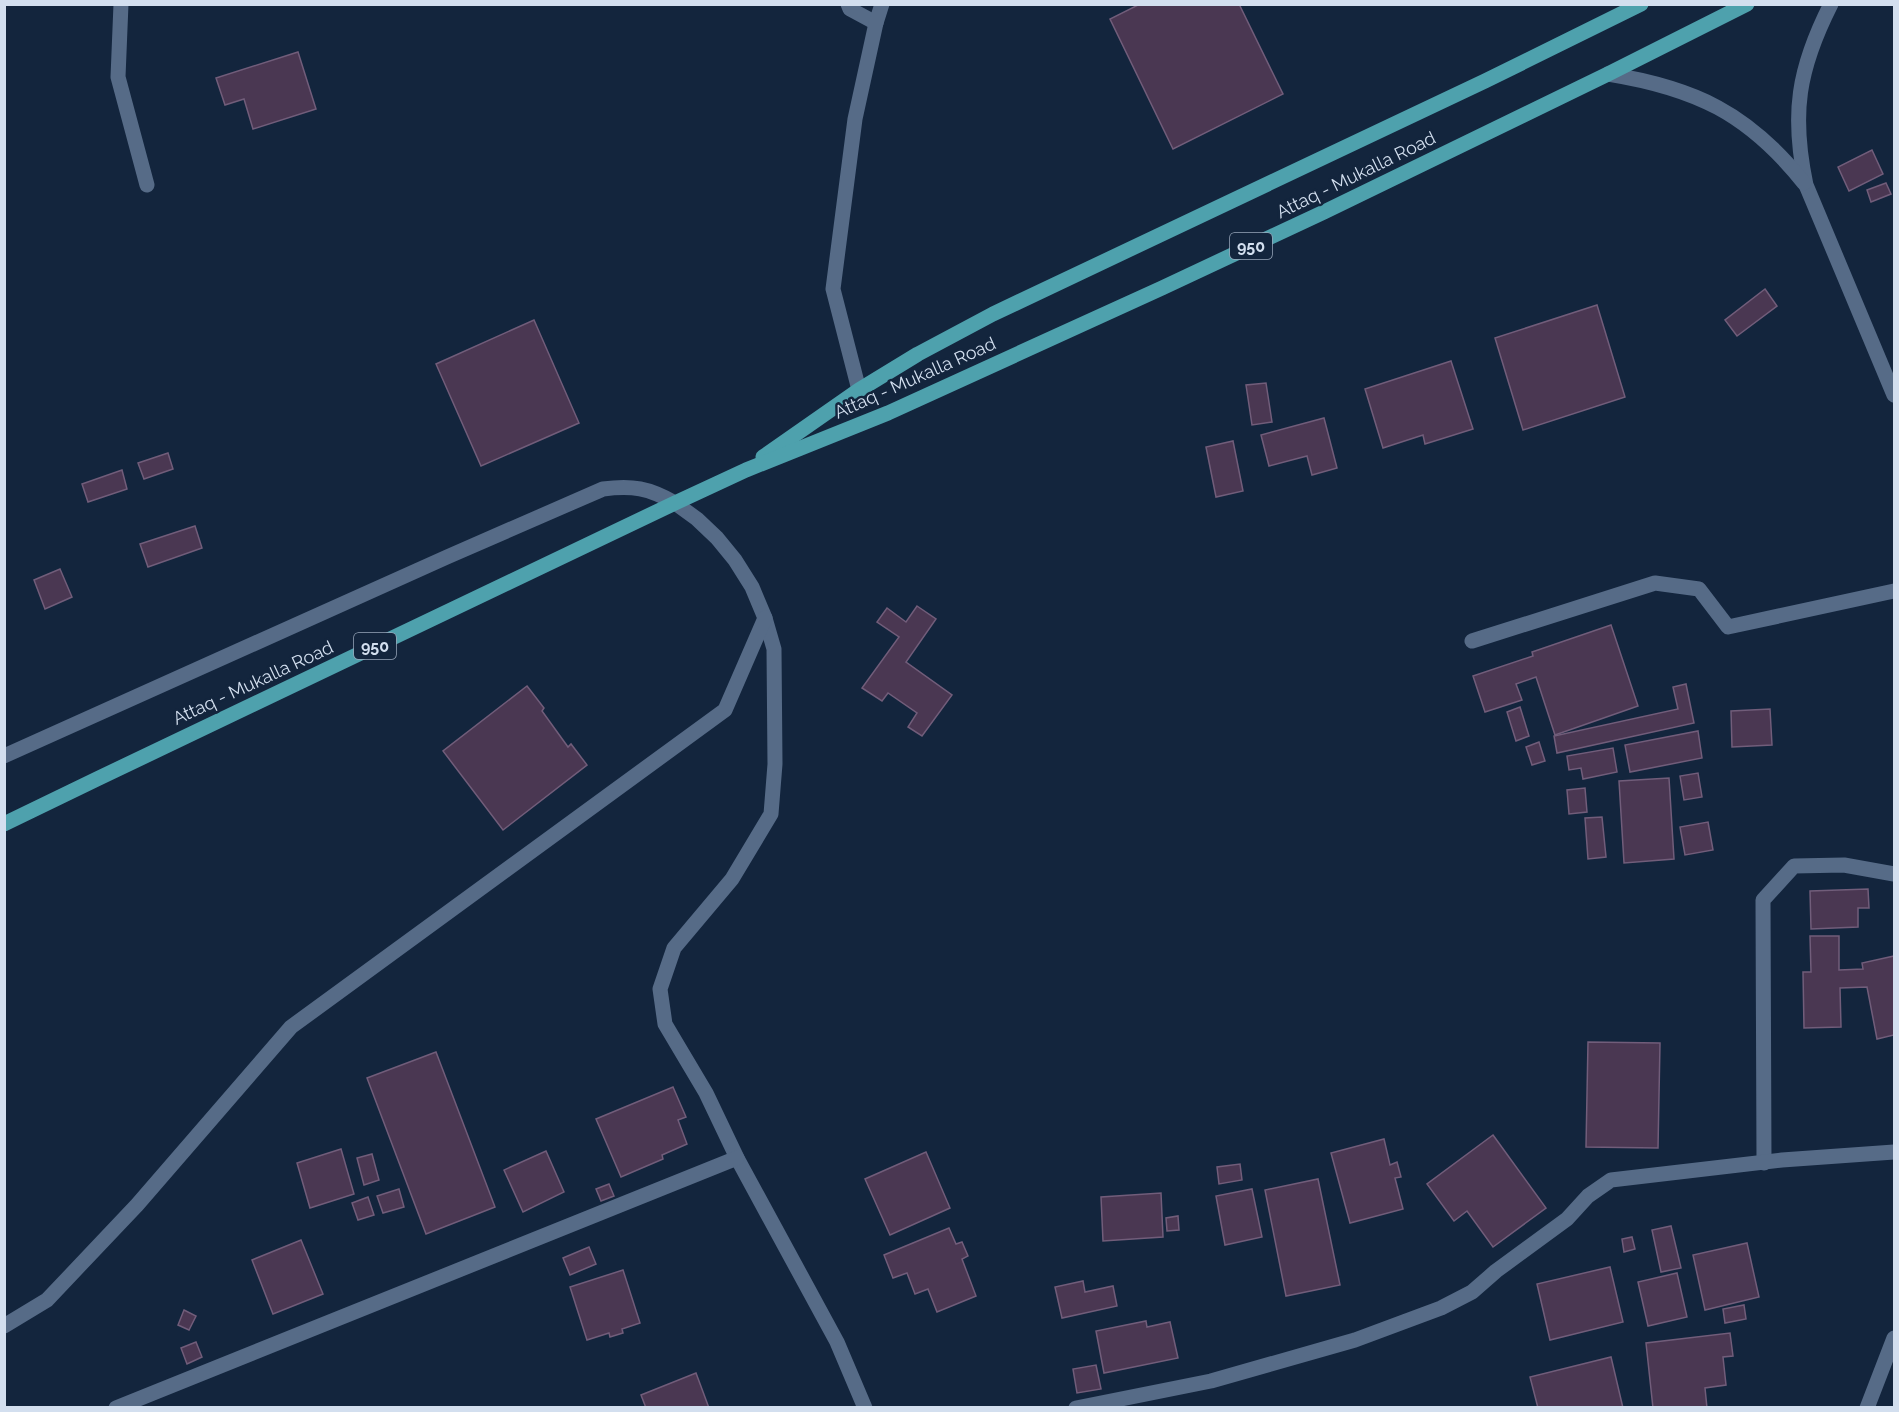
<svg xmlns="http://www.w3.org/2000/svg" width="1899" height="1412" font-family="Raleway,sans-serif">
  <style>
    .building { fill: #4a3752; stroke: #715d7a; stroke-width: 1.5 }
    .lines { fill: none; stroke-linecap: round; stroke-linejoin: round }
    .lane { stroke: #566b87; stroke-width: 15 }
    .street { stroke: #566b87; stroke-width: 15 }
    .primary { stroke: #4ea1ad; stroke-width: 15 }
    .labels { text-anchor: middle; stroke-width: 5; stroke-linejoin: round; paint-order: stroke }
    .shield { fill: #13253d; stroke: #99a7ba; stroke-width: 1.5 }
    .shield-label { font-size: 16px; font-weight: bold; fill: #d3dfef }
    .street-label { font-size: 18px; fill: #d3dfef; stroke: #13253d }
  </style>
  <rect width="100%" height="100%" fill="#13253d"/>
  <g class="building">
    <polygon points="1140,4 1239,4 1283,94 1173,149 1110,19"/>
    <polygon points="298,52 316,109 253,129 244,99 225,105 216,78"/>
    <polygon points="1872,150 1883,174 1849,191 1838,167"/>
    <polygon points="1886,183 1891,194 1871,202 1867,190"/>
    <polygon points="1765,289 1777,306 1737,336 1725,320"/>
    <polygon points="1597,305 1625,397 1523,430 1495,338"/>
    <polygon points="534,320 579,423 481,466 436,364"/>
    <polygon points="1451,361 1473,429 1425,444 1423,435 1383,448 1365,389"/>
    <polygon points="1266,383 1272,422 1252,425 1246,385"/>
    <polygon points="1324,418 1337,468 1312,475 1307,456 1269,466 1261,435"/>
    <polygon points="1233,441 1243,491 1216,497 1206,447"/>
    <polygon points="168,453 173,469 144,479 138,463"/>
    <polygon points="122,470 127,489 88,502 82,484"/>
    <polygon points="195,526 202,548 148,567 140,544"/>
    <polygon points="60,569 72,597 45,609 34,580"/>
    <polygon points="917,606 936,619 906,662 952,695 922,736 908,727 917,713 888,693 882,701 862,688 899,637 877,622 887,608 906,622"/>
    <polygon points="1611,625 1638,706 1555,735 1536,677 1516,684 1522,700 1485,712 1473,676 1533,656 1532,652"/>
    <polygon points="1686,684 1694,723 1557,753 1554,736 1678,709 1673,687"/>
    <polygon points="527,686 544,708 542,711 568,747 571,744 587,765 503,830 443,751"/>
    <polygon points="1520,707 1529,736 1516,741 1507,712"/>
    <polygon points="1770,709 1772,745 1732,747 1731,711"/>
    <polygon points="1698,731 1702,758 1630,772 1625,745"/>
    <polygon points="1539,742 1545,761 1532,765 1526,747"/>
    <polygon points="1613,748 1617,772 1583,779 1581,768 1569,770 1567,756"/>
    <polygon points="1698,773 1702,797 1684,800 1680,776"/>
    <polygon points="1669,778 1674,859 1624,863 1619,781"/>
    <polygon points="1585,788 1587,812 1569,814 1567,790"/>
    <polygon points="1602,817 1606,857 1588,859 1585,818"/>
    <polygon points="1708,822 1713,850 1685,855 1680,827"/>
    <polygon points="1868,889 1869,908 1858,908 1858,927 1811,929 1810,891"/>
    <polygon points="1810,936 1839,936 1839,970 1863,969 1862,963 1894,956 1894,1035 1877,1039 1867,987 1840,988 1841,1027 1804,1028 1803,972 1811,972"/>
    <polygon points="1588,1042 1660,1043 1658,1148 1586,1147"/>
    <polygon points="436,1052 495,1207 426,1234 367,1078"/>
    <polygon points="673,1087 686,1117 678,1120 687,1144 662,1155 663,1159 621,1177 596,1119"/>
    <polygon points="1493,1135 1546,1208 1493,1247 1467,1211 1454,1221 1427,1184"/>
    <polygon points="1384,1139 1390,1165 1397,1162 1401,1177 1395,1178 1403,1209 1350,1223 1331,1153"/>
    <polygon points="341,1149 354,1194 310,1208 297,1163"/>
    <polygon points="546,1151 564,1192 523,1212 504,1170"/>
    <polygon points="926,1152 950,1208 890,1235 865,1179"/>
    <polygon points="372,1154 379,1180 364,1185 357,1158"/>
    <polygon points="1240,1164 1242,1180 1219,1184 1217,1167"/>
    <polygon points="1318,1179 1340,1285 1286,1296 1265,1190"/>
    <polygon points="609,1184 614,1196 601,1201 596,1189"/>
    <polygon points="399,1189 404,1207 383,1213 377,1196"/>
    <polygon points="1252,1189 1262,1237 1225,1245 1216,1196"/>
    <polygon points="1161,1193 1163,1237 1103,1241 1101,1197"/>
    <polygon points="368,1197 374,1215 358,1220 352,1203"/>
    <polygon points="1178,1216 1179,1230 1167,1231 1166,1218"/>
    <polygon points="1671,1226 1681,1268 1661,1272 1652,1230"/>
    <polygon points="949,1228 956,1244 962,1242 968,1256 962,1259 976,1296 937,1312 928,1289 915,1294 907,1273 893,1278 884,1255"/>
    <polygon points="1632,1237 1635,1249 1624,1252 1622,1239"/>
    <polygon points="301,1240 323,1294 273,1314 252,1260"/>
    <polygon points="1747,1243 1759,1297 1705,1310 1693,1255"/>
    <polygon points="589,1247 596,1264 570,1275 563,1258"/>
    <polygon points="1610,1267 1623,1322 1550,1340 1537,1284"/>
    <polygon points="623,1270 640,1323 622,1329 623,1333 610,1337 609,1333 587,1340 570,1287"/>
    <polygon points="1677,1273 1687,1317 1648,1326 1638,1282"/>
    <polygon points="1083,1281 1085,1292 1113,1286 1117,1306 1062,1318 1055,1287"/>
    <polygon points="1744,1305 1746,1319 1725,1323 1723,1309"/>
    <polygon points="184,1310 196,1316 189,1330 178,1325"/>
    <polygon points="1146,1321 1147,1327 1170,1322 1178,1358 1104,1373 1096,1331"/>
    <polygon points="1730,1333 1733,1356 1723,1357 1726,1385 1705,1388 1707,1408 1653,1408 1646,1343"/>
    <polygon points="196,1342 202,1357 187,1364 181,1348"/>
    <polygon points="1611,1357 1623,1408 1538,1408 1530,1377"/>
    <polygon points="1096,1365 1101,1389 1077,1393 1073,1369"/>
    <polygon points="696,1373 709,1408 646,1408 641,1395"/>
  </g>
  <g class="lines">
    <path class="lane" d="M4 756 447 557 603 489C632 485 649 488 675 503"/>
    <g class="street">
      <polyline points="121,4 118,77 147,185"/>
      <polyline points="848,4 850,9 876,23"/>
      <path d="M1831 4C1798 69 1791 114 1806 185L1894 395"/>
      <path d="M1608 74C1695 88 1748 113 1804 183"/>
      <polyline points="859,390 833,289 855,119 876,23 882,4"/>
      <polyline points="675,503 697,519 717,538 735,560 752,587 765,618 774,649 775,764 771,814 732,879 674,948 660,989 665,1024 706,1093 737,1158 837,1342 865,1408"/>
      <polyline points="1472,641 1655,583 1699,589 1728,627 1894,591"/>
      <polyline points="1764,1163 1763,900 1794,866 1844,865 1894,874"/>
      <polyline points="4,1326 47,1300 137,1205 291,1027 725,710 765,618"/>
      <polyline points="116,1408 737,1158"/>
      <polyline points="1076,1408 1211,1381 1355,1340 1441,1308 1472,1292 1496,1271 1567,1219 1588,1196 1611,1180 1782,1160 1894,1152"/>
      <polyline points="1867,1408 1894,1338"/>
    </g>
    <g class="primary">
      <polyline points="763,457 859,390 918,354 993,314 1485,81 1641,4"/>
      <polyline points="4,824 99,778 675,503 746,470 888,413 1162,288 1324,212 1608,74 1747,4"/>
    </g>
  </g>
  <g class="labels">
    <g class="shield">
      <rect x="1230" y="233" width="42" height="26" rx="4.5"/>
      <rect x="354" y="633" width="42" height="26" rx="4.5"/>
    </g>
    <g class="shield-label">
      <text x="1251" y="252">950</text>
      <text x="375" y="652">950</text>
    </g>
    <g class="street-label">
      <text transform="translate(1356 175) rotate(-26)" y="6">Attaq - Mukalla Road</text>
      <text transform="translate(915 378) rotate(-24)" y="6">Attaq - Mukalla Road</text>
      <text transform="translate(253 683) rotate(-25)" y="6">Attaq - Mukalla Road</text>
    </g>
  </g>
  <rect width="1899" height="1412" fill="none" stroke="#d3dfef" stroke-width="12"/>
</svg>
